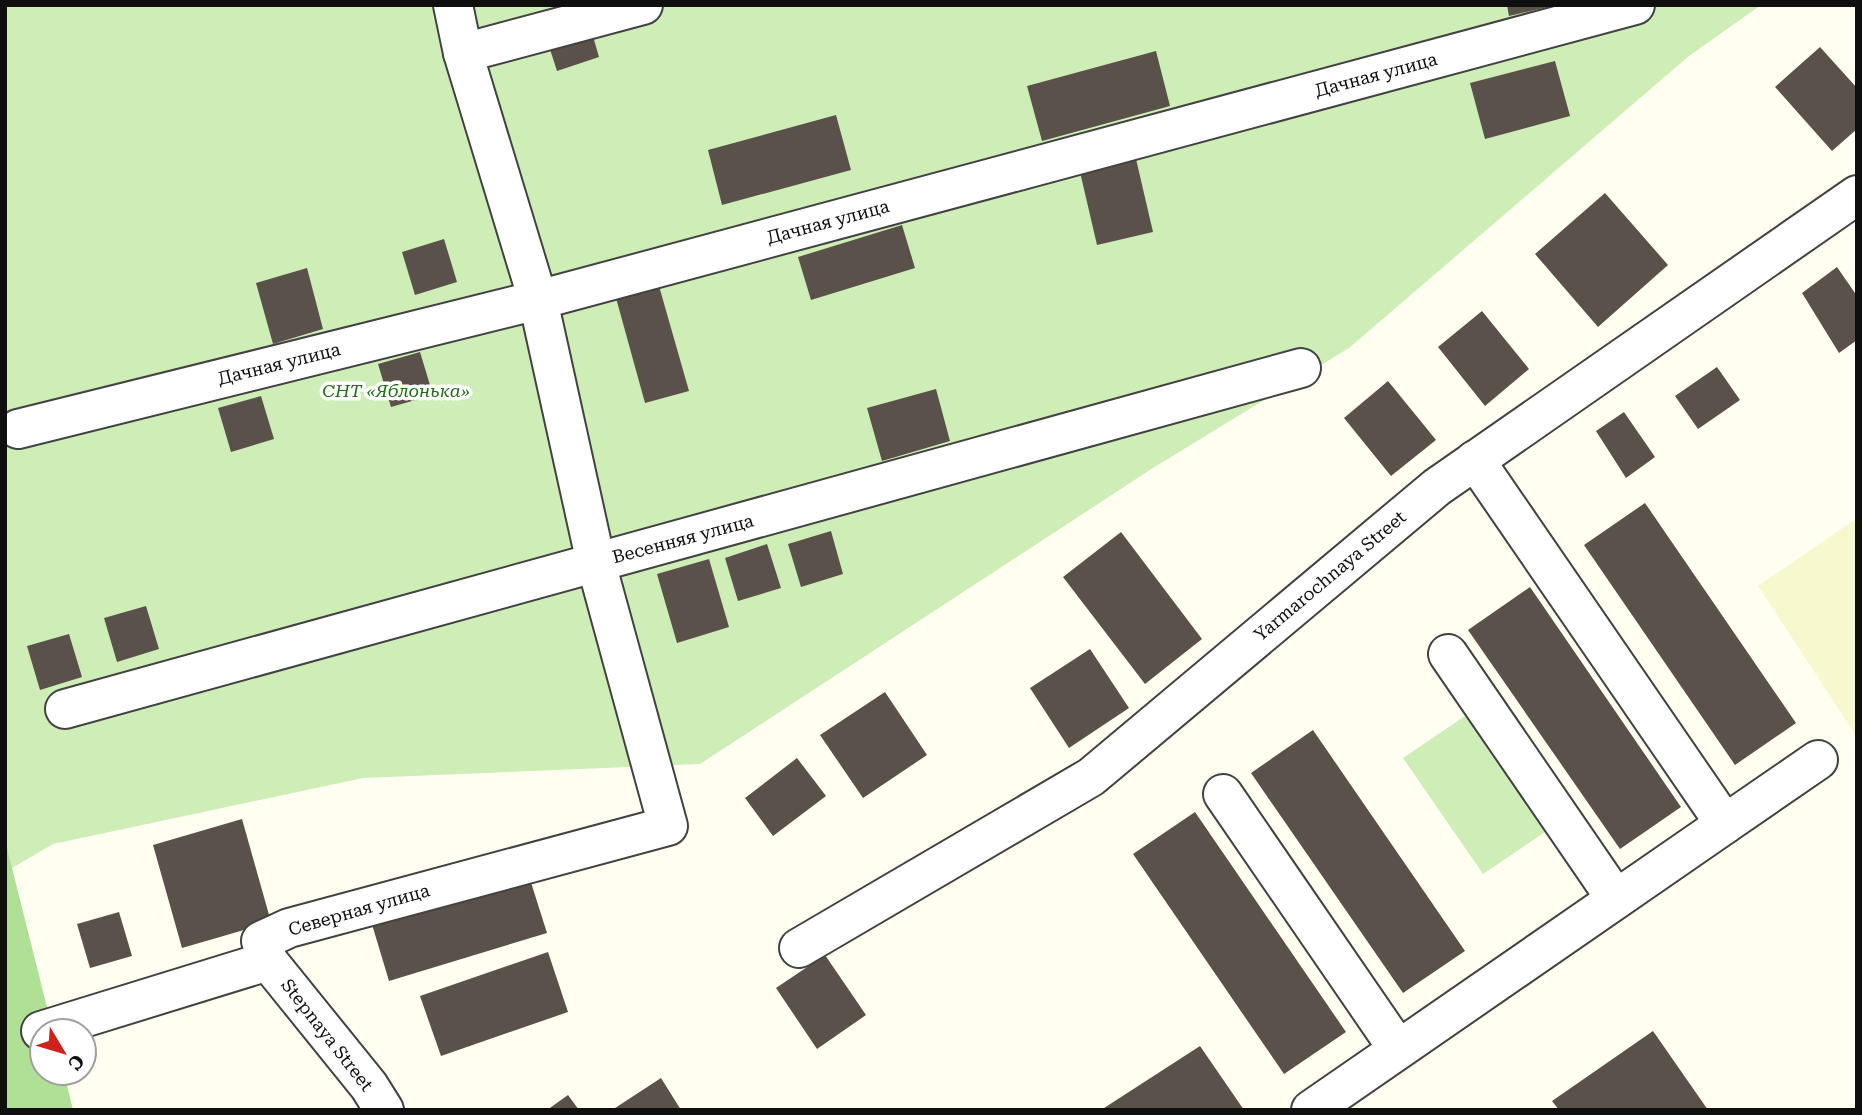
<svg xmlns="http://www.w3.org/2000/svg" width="1862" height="1115" font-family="'Roboto Serif',serif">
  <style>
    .farmland { fill: #f8f8cf }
    .green { fill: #ceedb7 }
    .forest { fill: #b0e095 }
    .building { fill: #59514a }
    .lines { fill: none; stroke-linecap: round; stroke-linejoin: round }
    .minor-casing { stroke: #424242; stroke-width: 42 }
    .minor { stroke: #fff; stroke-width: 38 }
    .labels { text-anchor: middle; stroke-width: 7; stroke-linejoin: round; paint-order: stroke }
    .street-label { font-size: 18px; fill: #0f0f0f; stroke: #fff }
    .park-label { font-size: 18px; font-style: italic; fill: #236d19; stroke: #fff }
  </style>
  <rect width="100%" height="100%" fill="#fffef1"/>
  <polygon class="farmland" points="1857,518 1857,737 1758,586"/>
  <g class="green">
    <polygon points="5,5 1761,5 1689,56 1349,348 1153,468 700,764 363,778 53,844 5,872"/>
    <polygon points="1468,714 1548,830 1483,874 1403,758"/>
  </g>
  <polygon class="forest" points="5,840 53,1031 42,1031 42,1073 64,1073 73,1110 5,1110"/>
  <g class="building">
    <polygon points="1507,5 1552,5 1552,6 1509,16"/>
    <polygon points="590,26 599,57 557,71 547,40"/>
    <polygon points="1820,47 1857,88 1857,129 1832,151 1775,87"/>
    <polygon points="1156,51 1170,106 1042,141 1027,86"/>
    <polygon points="1555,61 1570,116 1485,139 1470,83"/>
    <polygon points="836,115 851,170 722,205 708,150"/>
    <polygon points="1136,159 1153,232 1097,245 1080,172"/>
    <polygon points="1605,193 1668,265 1598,327 1535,254"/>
    <polygon points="902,225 915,268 811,300 798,257"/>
    <polygon points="444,239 457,282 415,295 402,252"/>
    <polygon points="1837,267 1857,296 1857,340 1839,353 1802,293"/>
    <polygon points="307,268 323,329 273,344 256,283"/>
    <polygon points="659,286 689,391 645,403 616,298"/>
    <polygon points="1482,311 1529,369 1485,406 1438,347"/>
    <polygon points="420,352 433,395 391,407 378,364"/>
    <polygon points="1717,367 1740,400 1698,429 1675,396"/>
    <polygon points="1388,381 1436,440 1391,476 1344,418"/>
    <polygon points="936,389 950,441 882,461 867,408"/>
    <polygon points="261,396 274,439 231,452 218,408"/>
    <polygon points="1624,412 1655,457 1626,478 1596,431"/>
    <polygon points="1645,503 1796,723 1735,765 1584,545"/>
    <polygon points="831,531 843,574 801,587 788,544"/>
    <polygon points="1121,532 1202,639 1145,684 1063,577"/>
    <polygon points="767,544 781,588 738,601 725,558"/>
    <polygon points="709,559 729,627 677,643 657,574"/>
    <polygon points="1530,587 1681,807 1620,849 1468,630"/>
    <polygon points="146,606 159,649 117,662 104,618"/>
    <polygon points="69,634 82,677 40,690 27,646"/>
    <polygon points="1090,649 1129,708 1069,748 1030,688"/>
    <polygon points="885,692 927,755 863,798 820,735"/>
    <polygon points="1313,730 1465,951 1403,993 1251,773"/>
    <polygon points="797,758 826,796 773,836 745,798"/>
    <polygon points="1195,812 1346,1032 1284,1074 1133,854"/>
    <polygon points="242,819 271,922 182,948 153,845"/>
    <polygon points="528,873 547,933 389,981 371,921"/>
    <polygon points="119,912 132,956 90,968 77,924"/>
    <polygon points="548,952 568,1012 441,1056 420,996"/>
    <polygon points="825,955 866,1015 817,1049 776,988"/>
    <polygon points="1653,1031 1708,1110 1559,1110 1552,1101"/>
    <polygon points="1200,1046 1244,1110 1101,1110"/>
    <polygon points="661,1078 681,1110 612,1110"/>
    <polygon points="568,1095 579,1110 547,1110"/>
  </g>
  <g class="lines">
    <defs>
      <g id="minor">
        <polyline points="463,53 643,5"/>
        <polyline points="18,429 538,300 1635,5"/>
        <polyline points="1475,460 1725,824 1818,760"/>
        <polyline points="1448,654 1616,899"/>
        <polyline points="65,709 1301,368"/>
        <polyline points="1223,794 1398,1049"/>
        <polyline points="799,948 1091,777 1437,487 1857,195"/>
        <polyline points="268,961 369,1086 384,1110"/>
        <polyline points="41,1031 268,961 261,941 289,928 668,826 596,563 538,300 463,53 453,5"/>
        <polyline points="1311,1110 1725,824"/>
      </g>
    </defs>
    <use href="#minor" class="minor-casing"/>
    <use href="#minor" class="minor"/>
  </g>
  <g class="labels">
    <g class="street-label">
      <text transform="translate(1376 75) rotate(-15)" y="6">Дачная улица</text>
      <text transform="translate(828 222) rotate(-15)" y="6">Дачная улица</text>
      <text transform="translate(279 364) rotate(-14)" y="6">Дачная улица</text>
      <text transform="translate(683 539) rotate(-15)" y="6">Весенняя улица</text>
      <text transform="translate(1330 576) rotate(-40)" y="6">Yarmarochnaya Street</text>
      <text transform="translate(359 910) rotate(-16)" y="6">Северная улица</text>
      <text transform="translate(327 1035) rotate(52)" y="6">Stepnaya Street</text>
    </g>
    <g class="park-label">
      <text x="396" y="397">СНТ «Яблонька»</text>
    </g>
  </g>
  <rect width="1862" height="1115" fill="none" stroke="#0f0f0f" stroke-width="14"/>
  <g transform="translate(63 1052) rotate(128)"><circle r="33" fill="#ffffff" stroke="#9f9f9f" stroke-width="2"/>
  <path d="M0-5L12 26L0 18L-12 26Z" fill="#cc231b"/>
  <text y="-10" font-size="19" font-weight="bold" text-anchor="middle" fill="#0f0f0f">С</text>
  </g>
</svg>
